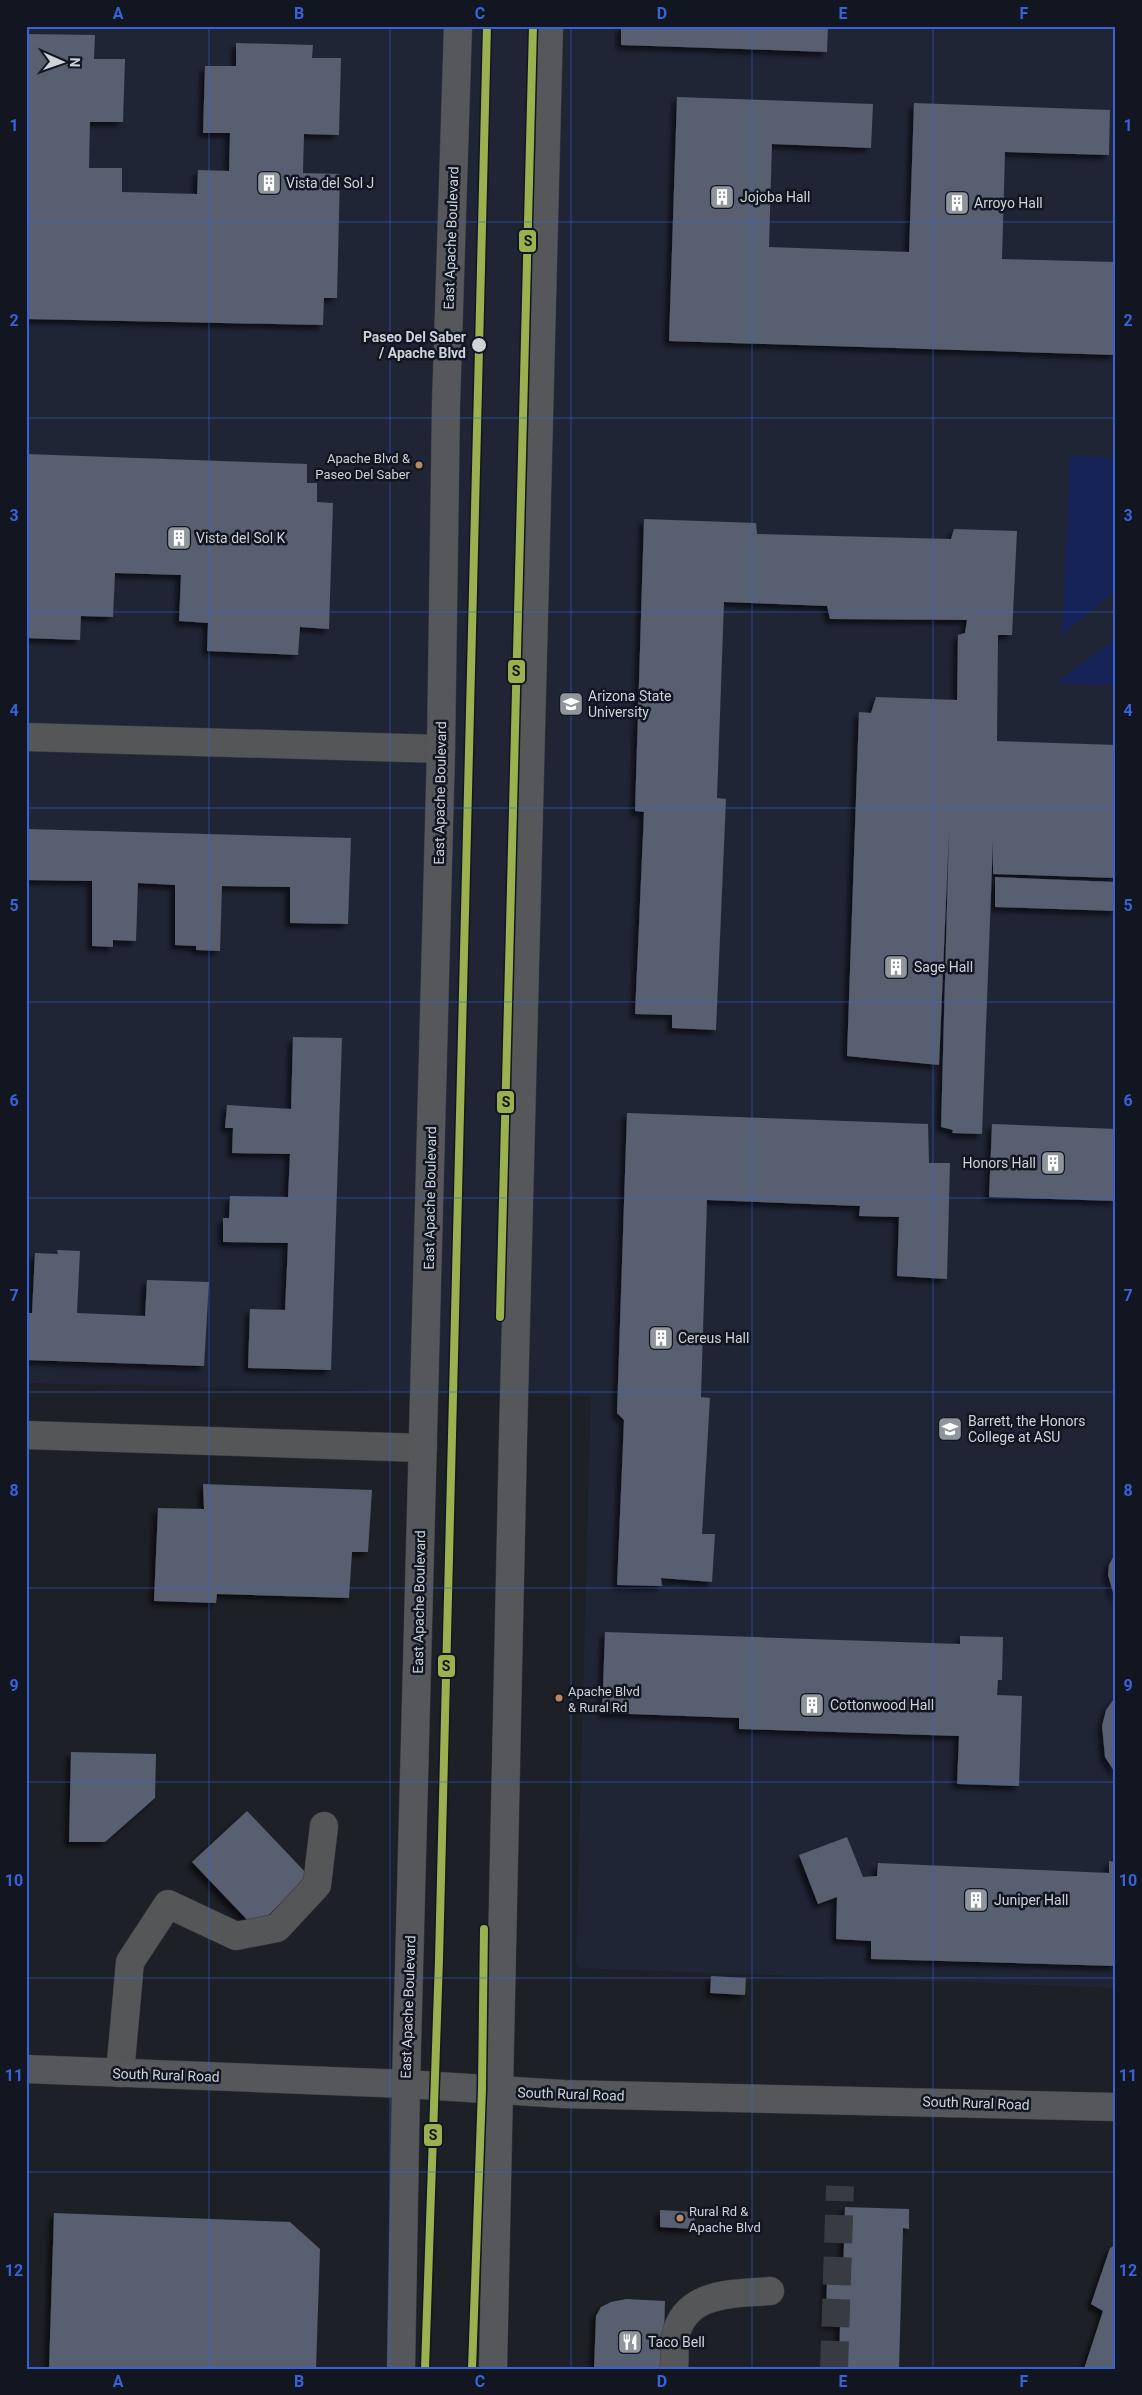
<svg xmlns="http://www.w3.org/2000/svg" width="1142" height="2395" font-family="Roboto,sans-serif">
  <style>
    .built { fill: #202536 }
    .green { fill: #152358 }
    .building { fill: #585e70; filter: url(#shadow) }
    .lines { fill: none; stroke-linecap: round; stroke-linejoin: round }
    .minor-tunnel { stroke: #383b42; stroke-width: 28; stroke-dasharray: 28 14; stroke-linecap: butt }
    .minor-casing { stroke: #383a3f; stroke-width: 29 }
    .major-casing { stroke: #383a3f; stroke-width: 29 }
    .minor { stroke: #545658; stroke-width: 28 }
    .major { stroke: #55575b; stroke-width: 28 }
    .tram-1-casing { stroke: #111621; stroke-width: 11 }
    .tram-1 { stroke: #9bb14f; stroke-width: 8 }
    .grid { fill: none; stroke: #3862d8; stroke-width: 1; stroke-opacity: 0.55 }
    .stop-dot { fill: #ced2da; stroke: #111621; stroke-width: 2 }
    .bus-dot { fill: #bb8660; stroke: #111621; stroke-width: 2 }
    .labels { text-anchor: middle; stroke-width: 5; stroke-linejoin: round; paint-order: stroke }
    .bus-label { font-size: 13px; fill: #ced2da; stroke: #111621; text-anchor: start }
    .poi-label { font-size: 14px; fill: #ced2da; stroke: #111621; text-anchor: start }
    .street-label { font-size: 14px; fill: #ced2da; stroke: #111621 }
    .stop-label { font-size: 14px; font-weight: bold; fill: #ced2da; stroke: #111621; text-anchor: end }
    .line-badge { stroke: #111621; stroke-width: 2 }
    .pale-badge-label { font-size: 14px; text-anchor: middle; font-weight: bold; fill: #111 }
    .neatline { fill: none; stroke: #3862d8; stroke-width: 2 }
    .grid-label { font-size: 16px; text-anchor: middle; font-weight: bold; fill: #3862d8 }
  </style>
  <defs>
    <filter id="shadow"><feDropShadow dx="-4.5" dy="4.5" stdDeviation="2.5" flood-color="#0009"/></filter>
  </defs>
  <rect width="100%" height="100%" fill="#1e2027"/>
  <polygon class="built" points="26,26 1116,26 1116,1988 579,1968 576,1964 591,1396 26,1383"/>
  <g class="green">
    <polygon points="1070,456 1116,458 1116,590 1062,635"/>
    <polygon points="1116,638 1116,685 1056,683"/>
  </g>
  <g class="building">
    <polygon points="621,26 828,26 827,52 621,45"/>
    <polygon points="26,34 95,35 94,59 125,59 123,122 90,122 89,168 122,168 122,192 197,194 198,170 229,171 230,133 203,133 205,66 236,66 236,43 313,45 312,58 341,58 339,135 304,134 303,173 340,174 337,298 324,298 323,325 26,319"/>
    <polygon points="677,97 873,104 871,148 772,144 769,247 909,252 914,103 1110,110 1109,155 1005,152 1002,259 1116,262 1116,355 669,341"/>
    <polygon points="26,454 307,464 307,483 317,483 317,502 333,503 329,629 300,627 298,655 207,651 208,623 179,621 181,575 115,573 113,617 81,616 80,640 26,638"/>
    <polygon points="644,519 756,523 757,534 951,539 954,529 1017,531 1012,635 998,635 997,741 1116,745 1116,878 993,874 993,840 982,1134 952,1133 953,1130 941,1127 949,831 939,1065 847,1056 859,712 871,713 876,697 957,700 958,635 965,633 967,620 830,619 827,606 724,602 717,798 726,799 716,1030 672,1028 672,1015 635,1014 644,812 635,811"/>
    <polygon points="26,829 351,838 348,924 290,923 290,887 222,886 220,951 196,950 196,946 175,945 175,885 138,883 136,941 113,940 113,947 92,946 92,881 26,880"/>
    <polygon points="995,877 1116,882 1116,911 995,907"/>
    <polygon points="293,1037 342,1038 331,1370 248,1368 250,1309 285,1310 288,1243 223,1242 223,1218 229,1218 230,1196 288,1197 290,1154 232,1153 233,1128 225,1128 227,1105 291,1109"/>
    <polygon points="627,1113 928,1124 929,1163 950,1163 947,1279 897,1276 899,1217 859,1216 860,1206 707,1200 701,1397 710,1398 702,1534 715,1534 712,1582 661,1578 662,1586 617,1585 624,1420 617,1413"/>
    <polygon points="992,1124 1116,1129 1116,1201 989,1197"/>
    <polygon points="57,1250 80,1251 77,1313 145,1316 147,1280 209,1282 204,1366 26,1360 26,1313 32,1313 35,1253 58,1254"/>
    <polygon points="203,1484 372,1490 368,1552 352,1552 349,1598 217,1594 216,1603 154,1601 158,1508 204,1509"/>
    <polygon points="1116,1551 1116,1603 1108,1575 1109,1565"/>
    <polygon points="605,1632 960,1644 960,1636 1003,1637 1002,1680 998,1680 997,1695 1022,1696 1019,1786 957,1784 959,1736 739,1729 739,1718 602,1713"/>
    <polygon points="1116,1696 1116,1774 1105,1757 1102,1726 1106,1710"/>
    <polygon points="71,1752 156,1754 155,1798 105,1842 69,1842"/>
    <polygon points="247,1811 309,1876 255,1928 192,1862"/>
    <polygon points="847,1837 863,1877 877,1876 878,1863 1109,1873 1109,1861 1116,1862 1116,1966 871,1959 871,1941 836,1939 837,1897 818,1904 799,1855"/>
    <polygon points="711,1976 746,1978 745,1995 710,1993"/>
    <polygon points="845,2207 909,2209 909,2229 903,2228 899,2369 839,2369 840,2325 826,2324 827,2277 843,2278"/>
    <polygon points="660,2210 695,2212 694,2229 660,2227"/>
    <polygon points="54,2213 290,2222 320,2249 316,2369 49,2369"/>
    <polygon points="1116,2245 1116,2369 1084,2369 1103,2311 1091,2304 1110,2248"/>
    <polygon points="626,2299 665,2301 663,2369 594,2369 596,2316 601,2307 611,2302"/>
  </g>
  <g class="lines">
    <polyline class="minor-tunnel" points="834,2369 840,2186"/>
    <defs>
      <g id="minor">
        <polyline points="26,737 441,749"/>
        <polyline points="26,1435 423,1448"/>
        <polyline points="120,2073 130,1962 168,1904 236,1936 277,1928 317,1885 324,1826"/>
        <path d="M674 2369C675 2359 674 2348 675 2338 684 2291 733 2294 770 2291"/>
      </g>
      <g id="major">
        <polyline points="26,2069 406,2084 563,2094 1116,2107"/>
        <polyline points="401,2369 406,2084 441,749 446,405 458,26"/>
        <polyline points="493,2369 513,1438 549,26"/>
      </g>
    </defs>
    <use href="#minor" class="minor-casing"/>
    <use href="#major" class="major-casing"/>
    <use href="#minor" class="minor"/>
    <use href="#major" class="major"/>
    <defs>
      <g id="tram-1">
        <polyline points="500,1317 533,26"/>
        <polyline points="425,2369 439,1959 487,26"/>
        <polyline points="472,2369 482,2089 484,1929"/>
      </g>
    </defs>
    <use href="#tram-1" class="tram-1-casing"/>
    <use href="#tram-1" class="tram-1"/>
  </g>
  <path class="grid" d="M209 26V2369M390 26V2369M571 26V2369M752 26V2369M933 26V2369M26 222H1116M26 418H1116M26 612H1116M26 808H1116M26 1002H1116M26 1198H1116M26 1392H1116M26 1588H1116M26 1782H1116M26 1978H1116M26 2172H1116"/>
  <defs>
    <symbol id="building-square" viewBox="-11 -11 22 22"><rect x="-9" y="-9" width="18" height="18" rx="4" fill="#90949b" stroke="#111621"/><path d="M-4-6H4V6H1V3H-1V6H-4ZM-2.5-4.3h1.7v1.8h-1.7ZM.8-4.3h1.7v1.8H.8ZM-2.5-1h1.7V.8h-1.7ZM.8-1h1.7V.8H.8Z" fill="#fff"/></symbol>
    <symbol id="university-square" viewBox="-11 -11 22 22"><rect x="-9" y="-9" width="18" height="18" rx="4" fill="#90949b" stroke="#111621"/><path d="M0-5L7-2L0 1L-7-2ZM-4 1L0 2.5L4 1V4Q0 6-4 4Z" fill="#fff"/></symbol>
    <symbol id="restaurant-square" viewBox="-11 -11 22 22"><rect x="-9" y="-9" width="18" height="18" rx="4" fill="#90949b" stroke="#111621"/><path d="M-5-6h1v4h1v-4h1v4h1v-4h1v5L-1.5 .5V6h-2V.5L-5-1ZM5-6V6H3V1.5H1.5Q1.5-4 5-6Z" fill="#fff"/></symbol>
  </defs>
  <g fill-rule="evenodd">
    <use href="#building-square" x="255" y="169" width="28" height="28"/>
    <use href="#building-square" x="708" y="183" width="28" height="28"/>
    <use href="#building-square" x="943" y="189" width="28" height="28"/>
    <use href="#building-square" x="165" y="524" width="28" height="28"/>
    <use href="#university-square" x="557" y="690" width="28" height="28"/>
    <use href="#building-square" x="882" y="953" width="28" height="28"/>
    <use href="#building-square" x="1039" y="1149" width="28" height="28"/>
    <use href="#building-square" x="647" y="1324" width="28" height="28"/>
    <use href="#university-square" x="936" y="1415" width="28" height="28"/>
    <use href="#building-square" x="798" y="1691" width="28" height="28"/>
    <use href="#building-square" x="962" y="1886" width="28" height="28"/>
    <use href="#restaurant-square" x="616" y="2328" width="28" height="28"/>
  </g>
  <circle class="stop-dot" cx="479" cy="345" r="8"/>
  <g class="bus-dot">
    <circle cx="419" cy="465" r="4.5"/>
    <circle cx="559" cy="1698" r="4.5"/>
    <circle cx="680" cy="2218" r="4.5"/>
  </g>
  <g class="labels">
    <g class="bus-label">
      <text x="410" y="463" text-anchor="end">Apache Blvd &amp;<tspan x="410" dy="16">Paseo Del Saber</tspan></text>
      <text x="568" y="1696">Apache Blvd<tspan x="568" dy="16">&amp; Rural Rd</tspan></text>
      <text x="689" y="2216">Rural Rd &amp;<tspan x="689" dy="16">Apache Blvd</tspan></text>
    </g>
    <g class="poi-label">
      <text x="286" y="188">Vista del Sol J</text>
      <text x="740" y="202">Jojoba Hall</text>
      <text x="974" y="208">Arroyo Hall</text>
      <text x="196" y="543">Vista del Sol K</text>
      <text x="588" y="701">Arizona State<tspan x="588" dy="16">University</tspan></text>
      <text x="914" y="972">Sage Hall</text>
      <text x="1036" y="1168" text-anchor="end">Honors Hall</text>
      <text x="678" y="1343">Cereus Hall</text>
      <text x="968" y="1426">Barrett, the Honors<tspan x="968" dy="16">College at ASU</tspan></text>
      <text x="830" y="1710">Cottonwood Hall</text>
      <text x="994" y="1905">Juniper Hall</text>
      <text x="648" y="2347">Taco Bell</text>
    </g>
    <g class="street-label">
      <text transform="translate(451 238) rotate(-88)" y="5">East Apache Boulevard</text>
      <text transform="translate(440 793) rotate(-89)" y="5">East Apache Boulevard</text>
      <text transform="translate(430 1198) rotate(-89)" y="5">East Apache Boulevard</text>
      <text transform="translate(419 1602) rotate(-89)" y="5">East Apache Boulevard</text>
      <text transform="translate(408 2007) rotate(-88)" y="5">East Apache Boulevard</text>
      <text transform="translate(166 2075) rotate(2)" y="5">South Rural Road</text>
      <text transform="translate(571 2094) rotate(2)" y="5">South Rural Road</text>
      <text transform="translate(976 2103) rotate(2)" y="5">South Rural Road</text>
    </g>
    <g class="stop-label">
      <text x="466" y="342">Paseo Del Saber<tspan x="466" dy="16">/ Apache Blvd</tspan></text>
    </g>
  </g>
  <g class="line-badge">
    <rect x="518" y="229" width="19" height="24" rx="5" fill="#9bb14f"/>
    <rect x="507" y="659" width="19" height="25" rx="5" fill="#9bb14f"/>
    <rect x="496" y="1090" width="19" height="24" rx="5" fill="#9bb14f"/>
    <rect x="437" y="1654" width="19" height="24" rx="5" fill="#9bb14f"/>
    <rect x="423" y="2123" width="20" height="24" rx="5" fill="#9bb14f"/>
  </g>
  <g class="pale-badge-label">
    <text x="528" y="246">S</text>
    <text x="516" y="676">S</text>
    <text x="506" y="1107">S</text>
    <text x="446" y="1671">S</text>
    <text x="433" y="2140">S</text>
  </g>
  <rect width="1142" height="2395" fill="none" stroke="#111621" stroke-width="55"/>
  <g transform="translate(62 62) rotate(92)" stroke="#111621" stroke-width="4" paint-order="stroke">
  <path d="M0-4L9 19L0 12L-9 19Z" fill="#ced2da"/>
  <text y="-8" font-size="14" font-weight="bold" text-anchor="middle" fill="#ced2da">N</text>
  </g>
  <rect x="28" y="28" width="1086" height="2340" class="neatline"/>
  <g class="grid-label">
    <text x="118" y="19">A</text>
    <text x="299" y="19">B</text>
    <text x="480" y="19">C</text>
    <text x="662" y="19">D</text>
    <text x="843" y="19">E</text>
    <text x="1024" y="19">F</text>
    <text x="14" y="131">1</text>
    <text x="1128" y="131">1</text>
    <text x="14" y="326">2</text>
    <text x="1128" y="326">2</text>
    <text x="14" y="521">3</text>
    <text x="1128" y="521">3</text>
    <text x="14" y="716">4</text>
    <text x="1128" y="716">4</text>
    <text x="14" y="911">5</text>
    <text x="1128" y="911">5</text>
    <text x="14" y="1106">6</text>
    <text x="1128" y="1106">6</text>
    <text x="14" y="1301">7</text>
    <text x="1128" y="1301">7</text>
    <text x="14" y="1496">8</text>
    <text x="1128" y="1496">8</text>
    <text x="14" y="1691">9</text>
    <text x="1128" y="1691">9</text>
    <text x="14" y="1886">10</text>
    <text x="1128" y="1886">10</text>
    <text x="14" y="2081">11</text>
    <text x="1128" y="2081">11</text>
    <text x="14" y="2276">12</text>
    <text x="1128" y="2276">12</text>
    <text x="118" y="2387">A</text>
    <text x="299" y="2387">B</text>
    <text x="480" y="2387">C</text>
    <text x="662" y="2387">D</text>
    <text x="843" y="2387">E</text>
    <text x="1024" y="2387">F</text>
  </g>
</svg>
